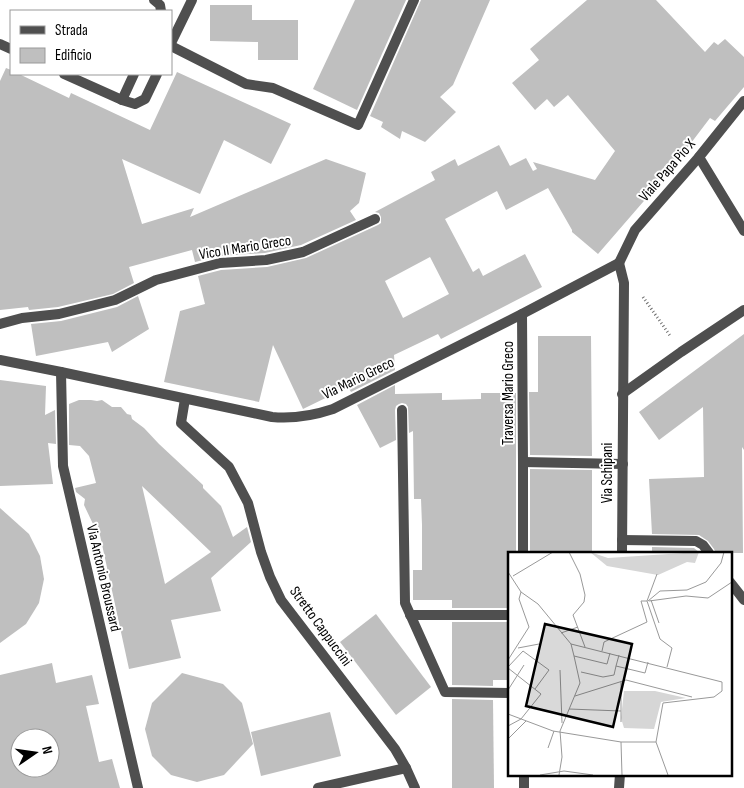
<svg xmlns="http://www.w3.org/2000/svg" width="744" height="788" font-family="'Sofia Sans Condensed',sans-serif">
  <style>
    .building { fill: #bfbfbf; fill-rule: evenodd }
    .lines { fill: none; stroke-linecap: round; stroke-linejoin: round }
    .path { stroke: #717171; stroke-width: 3; stroke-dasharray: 1 2.5; stroke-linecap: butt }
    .service { stroke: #4f4f4f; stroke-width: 10 }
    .minor { stroke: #4f4f4f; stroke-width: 10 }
    .labels { text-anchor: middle; stroke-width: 4; stroke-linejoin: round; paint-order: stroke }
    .street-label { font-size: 15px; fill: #000; stroke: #fff }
    .inset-road { fill: none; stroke: #999; stroke-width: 1 }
    .view { fill: #000; fill-opacity: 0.15; stroke: #000; stroke-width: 2.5 }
    .inset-edge { fill: none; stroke: #000; stroke-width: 2.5 }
  </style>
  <rect width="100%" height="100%" fill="#fff"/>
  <g class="building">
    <polygon points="355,0 406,0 357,110 313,89"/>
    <polygon points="421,0 490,0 453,85 440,97 456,112 425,142 402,131 400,139 381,127 383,122 370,116"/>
    <path d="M587 0H656L705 52 714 42 718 45 725 39 744 57V87L715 121 710 118 669 172 598 254 572 232V230L548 188 506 210 497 191 445 219 473 272 479 268 483 276 525 254 542 287 441 339 438 334 394 355 395 370 351 392 348 387 303 409 273 345 259 402 164 382 180 311 205 304 198 276 221 270 267 267 306 258 378 225 381 223V217L379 213 375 212 435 180 431 172 455 159 458 166 499 145 510 166 526 158 533 171 537 169 533 162 595 180 615 151 568 95 554 107 547 99 535 110 512 83 539 60 530 49ZM430 257 449 294 403 318 385 281Z"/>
    <polygon points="210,5 252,5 252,20 298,20 298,60 258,60 258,42 210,41"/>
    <polygon points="6,68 11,70 11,74 19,74 69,98 71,93 150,130 177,72 291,124 271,164 224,140 200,194 122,159 142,224 194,208 190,217 326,159 366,173 359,203 350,211 356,220 301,245 265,253 220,256 195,262 192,250 129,267 134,283 113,294 58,307 29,310 28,307 0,310 0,81"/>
    <polygon points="138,296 149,329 112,352 108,342 36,356 31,324 61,321 117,307"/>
    <polygon points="744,334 744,450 742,447 743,553 716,553 714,549 708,541 699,535 652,534 649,479 704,477 703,407 659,440 639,412"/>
    <polygon points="538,336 591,336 592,456 530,455 529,392 538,392"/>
    <polygon points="0,380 46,386 45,415 55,410 56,444 48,443 53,484 0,486"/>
    <polygon points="395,385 395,394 442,393 442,400 481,399 481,393 516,393 516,553 509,553 509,608 452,608 452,600 413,600 413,570 422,570 422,525 421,499 414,499 413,431 409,433 408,407 406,404 402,403 399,404 396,406 395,410 396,440 380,448 357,405"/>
    <path d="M79 400H91L97 401 102 400 112 407H121L127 414 131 415 132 419 144 428 159 444 203 485V488L221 506 233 537 247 527 251 542 211 578 221 611 171 620 181 658 129 669 98 526 93 524 84 505 85 499 76 492 75 488 96 483 89 456 80 446 69 445V404ZM142 486 211 552 165 584Z"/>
    <polygon points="530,469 592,470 592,553 530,553"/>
    <polygon points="0,508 29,534 40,556 44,579 39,603 26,624 0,643"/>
    <polygon points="652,547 694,548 700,553 652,553"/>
    <polygon points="376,614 431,687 396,715 340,642"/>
    <polygon points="452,622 509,622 509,680 493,680 493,686 452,685"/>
    <path d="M52 663 56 683 92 675 99 704 86 706 99 762 112 759 120 788H0V675ZM20 738H50V768H20Z"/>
    <polygon points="182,673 223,684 242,703 253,744 224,775 197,782 171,775 152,756 145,729 152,703"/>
    <polygon points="452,699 493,700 494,788 452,788"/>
    <polygon points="330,712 341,756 261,776 251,732"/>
  </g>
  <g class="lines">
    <polyline class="path" points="643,297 671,337"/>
    <g class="service">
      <polyline points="154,0 160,5 161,11"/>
      <polyline points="122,100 134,74"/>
    </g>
    <g class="minor">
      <polyline points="171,43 192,0"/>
      <polyline points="0,44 11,49"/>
      <polyline points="171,46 246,84 273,88 358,125 414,0"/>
      <polyline points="64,74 122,100 135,104 145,99 157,74"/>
      <polyline points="699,157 744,231"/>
      <polyline points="619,263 624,283 622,553"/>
      <polyline points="619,263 635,230 699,157 744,101"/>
      <polyline points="522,314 523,462 523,553"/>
      <polyline points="0,324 22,318 59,314 115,300 156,280 220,263 266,260 303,252 375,219"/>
      <path d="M0 360 61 372 272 417C293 419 312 416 333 409L522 314 619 263"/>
      <polyline points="61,372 63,466 138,788"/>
      <polyline points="622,394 681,352 744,310"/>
      <polyline points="185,399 181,423 229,467 248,503 261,552 270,577 281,600 395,749 406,768 415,788"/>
      <polyline points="402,410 405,603 445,692 509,693"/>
      <polyline points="523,462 623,464"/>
      <polyline points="622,540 696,541 703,545 709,553"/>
      <polyline points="730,582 744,600"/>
      <polyline points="410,615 509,615"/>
      <polyline points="318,788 406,768"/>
      <polyline points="524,788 524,774"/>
      <polyline points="619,788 620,774"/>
    </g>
  </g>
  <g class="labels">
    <g class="street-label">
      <text transform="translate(667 170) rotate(-49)" y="5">Viale Papa Pio X</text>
      <text transform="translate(245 247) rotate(-9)" y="5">Vico II Mario Greco</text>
      <text transform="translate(358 378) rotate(-26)" y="5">Via Mario Greco</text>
      <text transform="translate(508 393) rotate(-90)" y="5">Traversa Mario Greco</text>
      <text transform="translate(607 473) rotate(-90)" y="5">Via Schipani</text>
      <text transform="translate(104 578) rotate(77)" y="5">Via Antonio Broussard</text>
      <text transform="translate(321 626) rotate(54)" y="5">Stretto Cappuccini</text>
    </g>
  </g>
  <g transform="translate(508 552)">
    <rect width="224" height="224" fill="#fff"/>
    <path d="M82 0 100 6 191 0 187 11 179 10 150 23 99 14ZM116 139H147L178 146 153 150 146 177 116 176 113 166Z" fill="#d6d6d6"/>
    <path class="inset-road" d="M61 0 72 22 77 43 76 50 65 63 77 95M0 20 13 40 30 52 63 92 66 104 72 131 52 179 54 205 51 223M149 22 139 49 152 87 164 96 159 115M5 24 45 0M143 48 151 71M140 49 152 39 179 38 198 30 213 11 216 0M141 49 178 44 200 46 224 30M53 81 70 75M63 92 214 130V139L206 145 155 151 148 190 160 223M10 96 31 92M94 99 96 90 139 70 133 49H139M111 103 108 114 137 121 140 110M66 104 99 112 102 101M0 108 21 75 11 47 13 40M0 115 15 99 41 118 27 137M0 116 33 142 13 167 0 174M52 118 54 171M73 120 95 125 106 123 108 114M113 129V170M0 138 16 113M67 144 118 128 184 145M61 157 113 159M0 162 45 179 113 190H148M0 187 18 169M113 190 114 223M40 196 46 179M32 223 56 219 85 223"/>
    <path class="view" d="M37 72 124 92 105 175 18 154Z"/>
    <rect width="224" height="224" class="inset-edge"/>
  </g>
  <rect x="10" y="10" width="162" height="65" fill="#ffffff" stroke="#999999"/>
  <rect x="20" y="26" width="25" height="8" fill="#4f4f4f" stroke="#999999"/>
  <text x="55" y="35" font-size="15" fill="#000000">Strada</text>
  <rect x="20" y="48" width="25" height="15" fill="#bfbfbf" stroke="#999999"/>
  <text x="55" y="60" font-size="15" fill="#000000">Edificio</text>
  <g transform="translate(35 753) rotate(77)"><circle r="24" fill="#ffffff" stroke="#999999"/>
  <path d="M0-4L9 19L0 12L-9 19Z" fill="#000000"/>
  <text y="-8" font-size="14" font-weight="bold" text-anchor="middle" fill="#000000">N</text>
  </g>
</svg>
